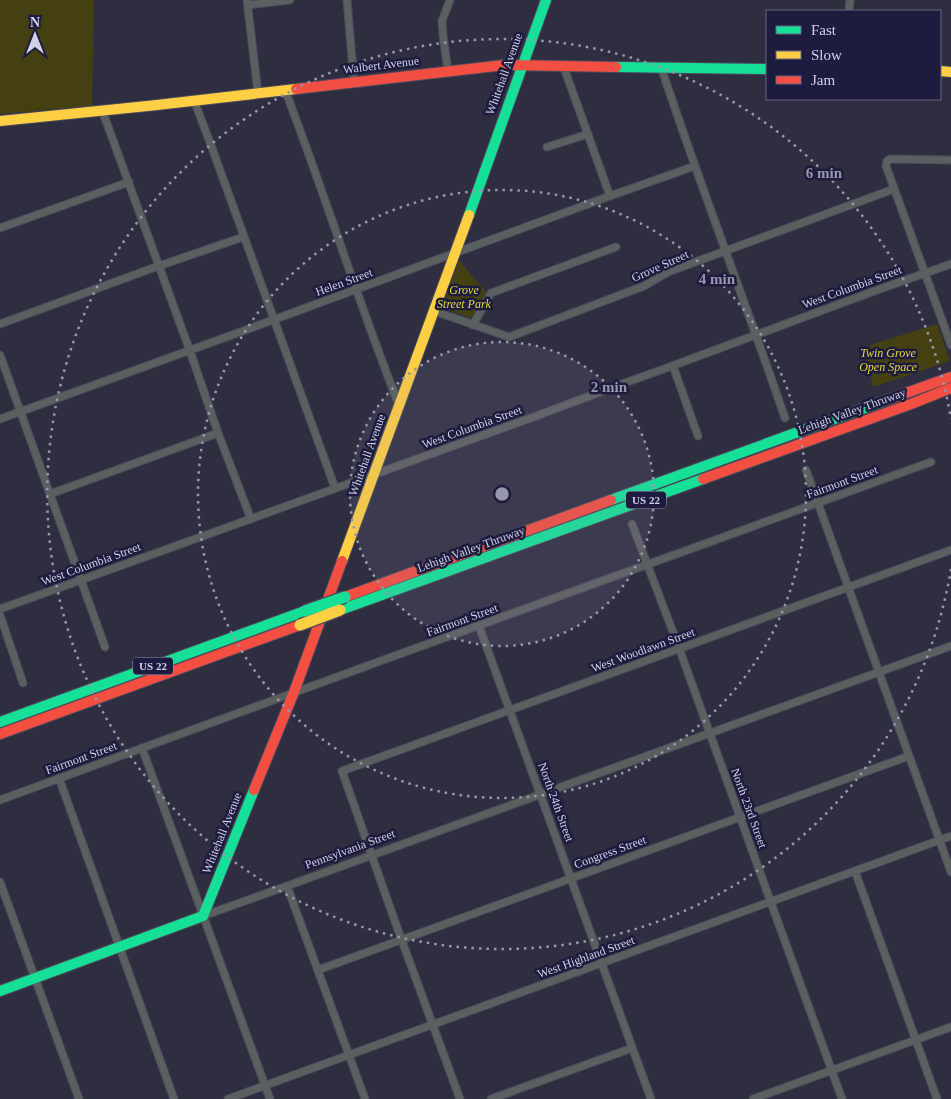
<svg xmlns="http://www.w3.org/2000/svg" width="951" height="1099" font-family="'Times New Roman',serif">
  <style>
    .green { fill: #454012 }
    .lines { fill: none; stroke-linecap: round; stroke-linejoin: round }
    .street-casing { stroke: #4a4a5a; stroke-width: 9 }
    .fast-casing { stroke: #4a4a5a; stroke-width: 12 }
    .slow-casing { stroke: #4a4a5a; stroke-width: 12 }
    .jam-casing { stroke: #4a4a5a; stroke-width: 12 }
    .street { stroke: #5a5f60; stroke-width: 7 }
    .fast { stroke: #16e098; stroke-width: 10 }
    .slow { stroke: #ffcf43; stroke-width: 10 }
    .jam { stroke: #f24e42; stroke-width: 10 }
    .fast-bridge-casing { stroke: #4a4a5a; stroke-width: 14; stroke-linecap: butt }
    .slow-bridge-casing { stroke: #4a4a5a; stroke-width: 14; stroke-linecap: butt }
    .fast-bridge { stroke: #16e098; stroke-width: 11 }
    .slow-bridge { stroke: #ffcf43; stroke-width: 11 }
    .ring { fill: none; stroke: #9797ad; stroke-width: 2.5; stroke-dasharray: 2.5 5 }
    .labels { text-anchor: middle; stroke-width: 5; stroke-linejoin: round; paint-order: stroke }
    .shield { fill: #1e1c3e; stroke: #9a9ab4; stroke-width: 1 }
    .shield-label { font-size: 11px; font-weight: bold; fill: #cfd0e7 }
    .street-label { font-size: 12px; fill: #cfd0e7; stroke: #1e1c3e }
    .park-label { font-size: 12px; font-style: italic; fill: #e7d63f; stroke: #1e1c3e }
    .centre { fill: #9797ad; stroke: #1e1c3e; stroke-width: 2.5 }
    .ring-label { font-size: 15px; text-anchor: middle; font-weight: bold; fill: #9797ad; stroke: #1e1c3e; stroke-width: 5; stroke-linejoin: round; paint-order: stroke }
  </style>
  <rect width="100%" height="100%" fill="#2f2e41"/>
  <g class="green">
    <polygon points="0,0 94,0 92,106 0,114"/>
    <polygon points="459,260 486,292 473,319 442,308"/>
    <polygon points="937,324 950,361 873,387 864,347"/>
  </g>
  <g class="lines">
    <defs>
      <g id="street">
        <polyline points="247,0 258,93"/>
        <polyline points="347,0 354,82"/>
        <polyline points="248,5 290,0"/>
        <polyline points="849,11 850,0"/>
        <polyline points="563,65 610,196"/>
        <path d="M661 67C700 185 745 301 785 418"/>
        <polyline points="448,71 443,35 442,21 450,0"/>
        <path d="M285 90C325 194 358 302 399 405"/>
        <polyline points="194,100 212,148 335,488"/>
        <polyline points="102,110 190,351 218,433 251,519"/>
        <polyline points="547,147 588,134"/>
        <polyline points="951,160 890,159 887,161 886,166 951,345"/>
        <polyline points="0,228 129,182"/>
        <polyline points="434,311 509,337 644,286 668,272 894,189"/>
        <polyline points="0,324 153,268 243,237"/>
        <polyline points="473,325 491,293 616,247"/>
        <polyline points="0,355 105,647"/>
        <polyline points="673,366 698,436"/>
        <polyline points="0,419 232,335 610,196 695,166"/>
        <polyline points="806,470 951,872"/>
        <polyline points="50,494 218,433"/>
        <polyline points="632,524 679,648 842,1099"/>
        <polyline points="0,609 81,580 539,415 619,385 661,370 880,289 951,264"/>
        <polyline points="0,615 23,683"/>
        <polyline points="479,626 651,1099"/>
        <polyline points="142,748 270,1099"/>
        <polyline points="59,778 174,1099"/>
        <path d="M0 800C310 686 620 574 931 462"/>
        <polyline points="855,871 937,1099"/>
        <polyline points="0,882 79,1099"/>
        <polyline points="287,886 365,1099"/>
        <polyline points="203,916 287,886 951,646"/>
        <polyline points="318,970 909,756"/>
        <polyline points="228,1099 951,836"/>
        <polyline points="460,1099 398,930 342,771 951,550"/>
        <polyline points="491,1099 632,1048"/>
        <polyline points="753,1099 951,1027"/>
      </g>
      <g id="fast">
        <polyline points="616,67 767,69"/>
        <polyline points="469,215 546,0"/>
        <polyline points="611,500 881,402"/>
        <polyline points="340,610 703,479"/>
        <polyline points="0,722 305,611"/>
        <polyline points="0,991 203,916 254,790"/>
      </g>
      <g id="slow">
        <polyline points="940,71 951,72"/>
        <polyline points="0,121 157,105 296,89"/>
        <polyline points="342,561 469,215"/>
      </g>
      <g id="jam">
        <polyline points="296,89 504,65 616,67"/>
        <polyline points="881,402 951,377"/>
        <polyline points="703,479 911,404 951,388"/>
        <polyline points="345,597 611,500"/>
        <polyline points="0,734 300,625"/>
        <polyline points="254,790 294,692 342,561"/>
      </g>
    </defs>
    <use href="#street" class="street-casing"/>
    <use href="#fast" class="fast-casing"/>
    <use href="#slow" class="slow-casing"/>
    <use href="#jam" class="jam-casing"/>
    <use href="#street" class="street"/>
    <use href="#fast" class="fast"/>
    <use href="#slow" class="slow"/>
    <use href="#jam" class="jam"/>
    <defs>
      <polyline id="fast-bridge" points="305,611 345,597"/>
      <polyline id="slow-bridge" points="300,625 340,610"/>
    </defs>
    <use href="#fast-bridge" class="fast-bridge-casing"/>
    <use href="#slow-bridge" class="slow-bridge-casing"/>
    <use href="#fast-bridge" class="fast-bridge"/>
    <use href="#slow-bridge" class="slow-bridge"/>
  </g>
  <circle cx="502" cy="494" r="152" fill="#9797ad" fill-opacity=".12"/>
  <g class="ring">
    <circle cx="502" cy="494" r="152"/>
    <circle cx="502" cy="494" r="304"/>
    <path d="M951 569A455 455 0 1 1 951 419"/>
  </g>
  <g class="labels">
    <g class="shield">
      <rect x="626" y="491.5" width="40" height="17" rx="4"/>
      <rect x="133" y="657.5" width="40" height="17" rx="4"/>
    </g>
    <g class="shield-label">
      <text x="646" y="504">US 22</text>
      <text x="153" y="670">US 22</text>
    </g>
    <g class="street-label">
      <text transform="translate(381 65) rotate(-7)" y="4">Walbert Avenue</text>
      <text transform="translate(504 74) rotate(-70)" y="4">Whitehall Avenue</text>
      <text transform="translate(660 266) rotate(-24)" y="4">Grove Street</text>
      <text transform="translate(344 282) rotate(-20)" y="4">Helen Street</text>
      <text transform="translate(852 287) rotate(-20)" y="4">West Columbia Street</text>
      <text transform="translate(852 411) rotate(-20)" y="4">Lehigh Valley Thruway</text>
      <text transform="translate(472 427) rotate(-20)" y="4">West Columbia Street</text>
      <text transform="translate(367 455) rotate(-70)" y="4">Whitehall Avenue</text>
      <text transform="translate(842 482) rotate(-20)" y="4">Fairmont Street</text>
      <text transform="translate(471 549) rotate(-20)" y="4">Lehigh Valley Thruway</text>
      <text transform="translate(91 564) rotate(-20)" y="4">West Columbia Street</text>
      <text transform="translate(462 620) rotate(-20)" y="4">Fairmont Street</text>
      <text transform="translate(643 650) rotate(-20)" y="4">West Woodlawn Street</text>
      <text transform="translate(81 758) rotate(-20)" y="4">Fairmont Street</text>
      <text transform="translate(556 802) rotate(70)" y="4">North 24th Street</text>
      <text transform="translate(749 808) rotate(70)" y="4">North 23rd Street</text>
      <text transform="translate(222 833) rotate(-68)" y="4">Whitehall Avenue</text>
      <text transform="translate(350 849) rotate(-20)" y="4">Pennsylvania Street</text>
      <text transform="translate(610 852) rotate(-20)" y="4">Congress Street</text>
      <text transform="translate(586 957) rotate(-20)" y="4">West Highland Street</text>
    </g>
    <g class="park-label">
      <text x="464" y="294">Grove<tspan x="464" dy="14">Street Park</tspan></text>
      <text x="888" y="357">Twin Grove<tspan x="888" dy="14">Open Space</tspan></text>
    </g>
  </g>
  <circle cx="502" cy="494" r="8" class="centre"/>
  <g class="ring-label">
    <text x="824" y="178">6 min</text>
    <text x="717" y="284">4 min</text>
    <text x="609" y="392">2 min</text>
  </g>
  <rect x="766" y="10" width="175" height="90" fill="#1e1c3e" stroke="#656482"/>
  <rect x="776" y="26" width="25" height="8" fill="#16e098" stroke="#656482"/>
  <text x="811" y="35" font-size="15" fill="#cfd0e7">Fast</text>
  <rect x="776" y="51" width="25" height="8" fill="#ffcf43" stroke="#656482"/>
  <text x="811" y="60" font-size="15" fill="#cfd0e7">Slow</text>
  <rect x="776" y="76" width="25" height="8" fill="#f24e42" stroke="#656482"/>
  <text x="811" y="85" font-size="15" fill="#cfd0e7">Jam</text>
  <g transform="translate(35 35)" stroke="#1e1c3e" stroke-width="4" paint-order="stroke">
  <path d="M0-4L9 19L0 12L-9 19Z" fill="#cfd0e7"/>
  <text y="-8" font-size="14" font-weight="bold" text-anchor="middle" fill="#cfd0e7">N</text>
  </g>
</svg>
